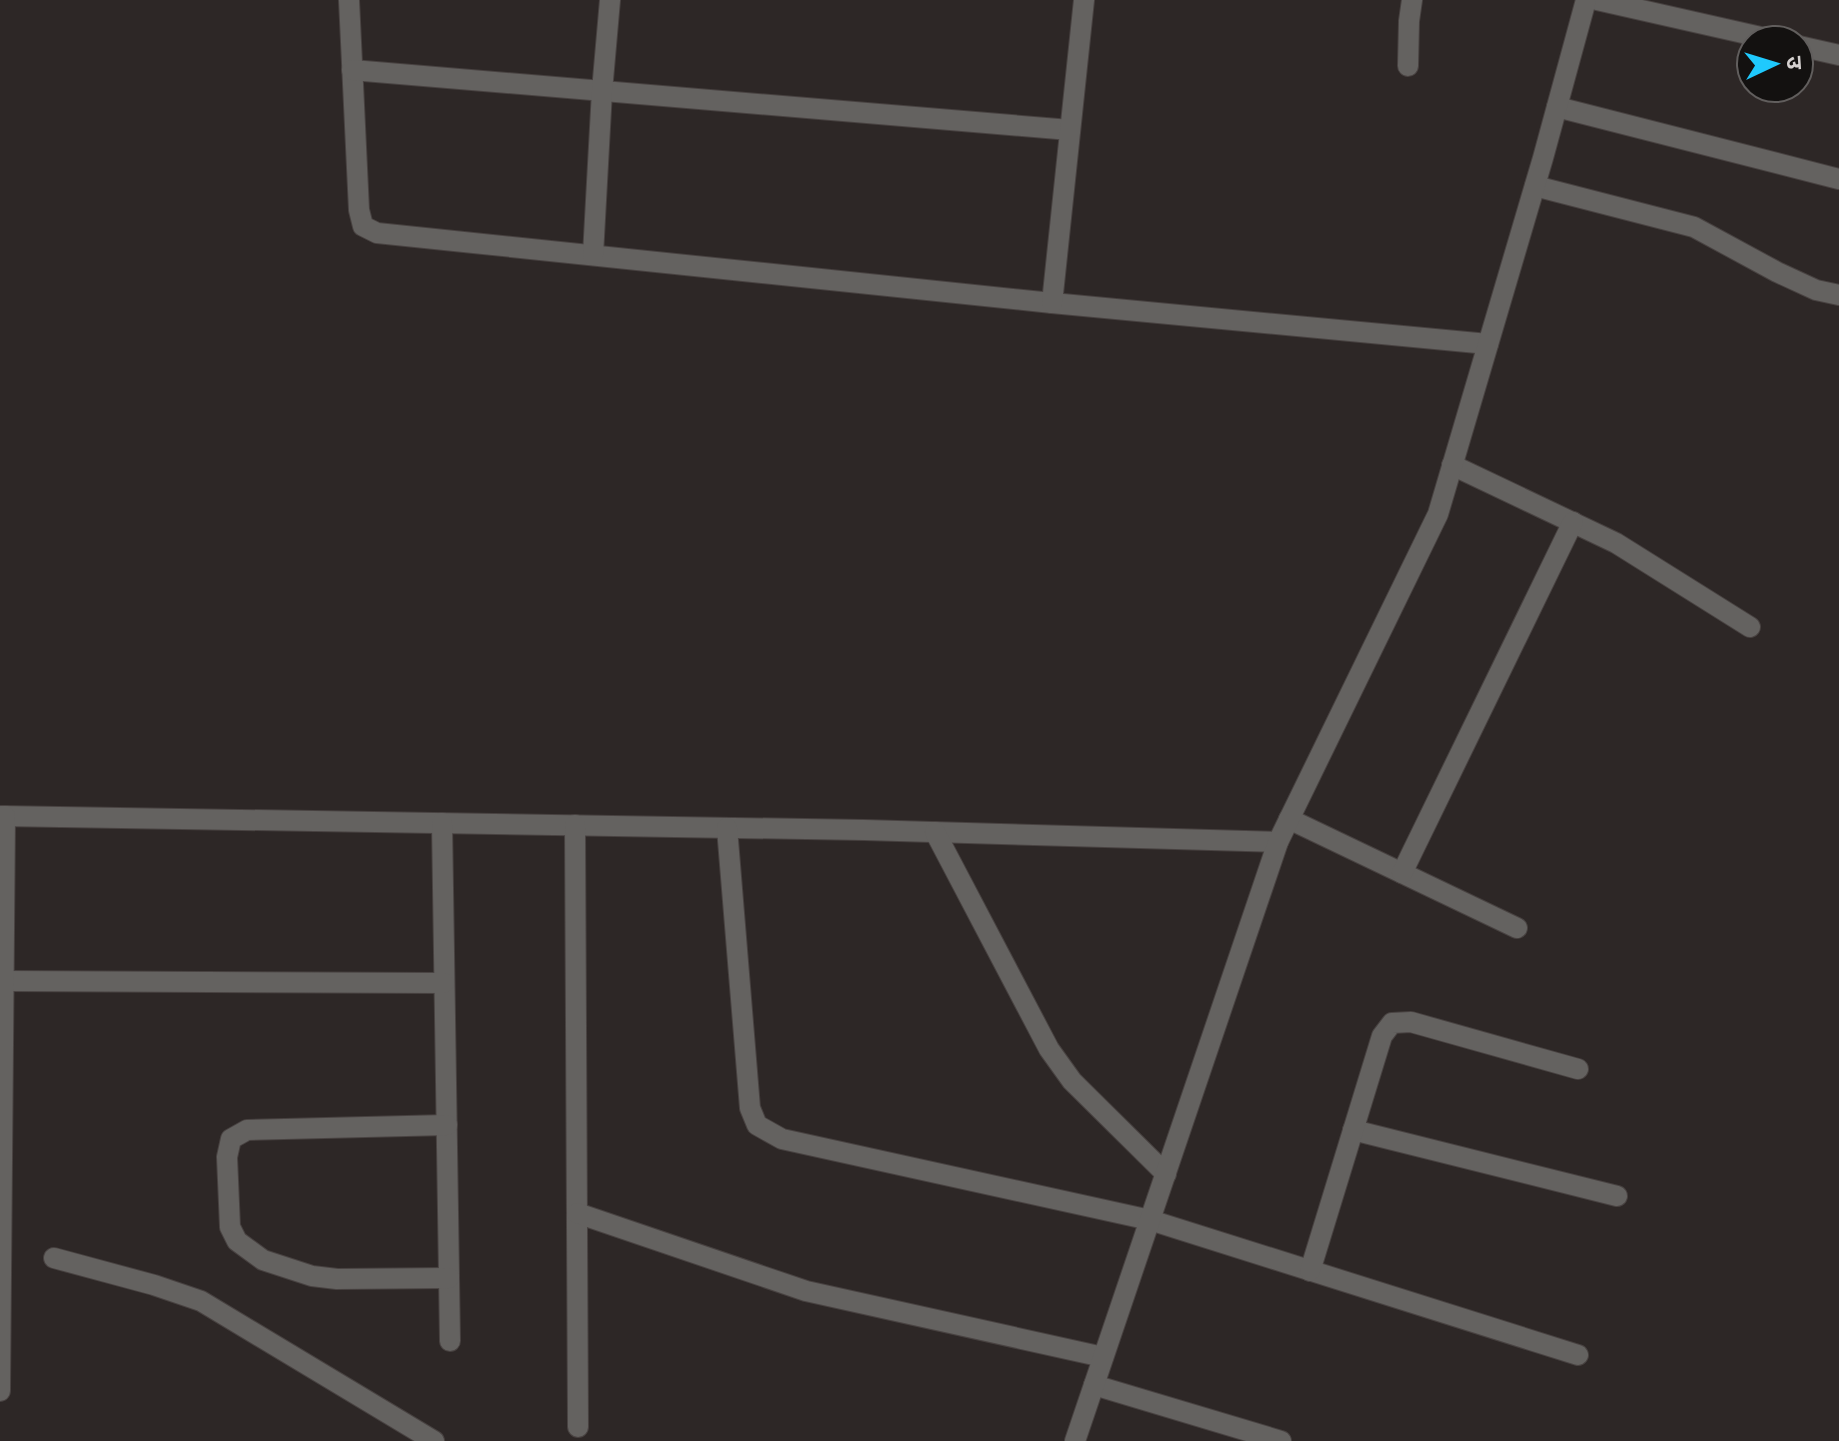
<svg xmlns="http://www.w3.org/2000/svg" width="1839" height="1441" font-family="Rubik,'Noto Sans Devanagari',sans-serif">
  <style>
    .lines { fill: none; stroke-linecap: round; stroke-linejoin: round }
    .minor-casing { stroke: #484241; stroke-width: 22 }
    .minor { stroke: #646260; stroke-width: 20 }
  </style>
  <rect width="100%" height="100%" fill="#2d2726"/>
  <g class="lines">
    <defs>
      <g id="minor">
        <polyline points="349,0 359,210 363,226 377,233 1052,303 1488,344"/>
        <polyline points="1597,0 1774,40"/>
        <polyline points="1799,46 1839,55"/>
        <polyline points="1408,66 1409,21 1412,0"/>
        <polyline points="352,70 1070,130"/>
        <polyline points="1557,107 1839,179"/>
        <polyline points="1535,186 1694,227 1777,272 1816,290 1839,295"/>
        <polyline points="593,255 602,91 610,0"/>
        <polyline points="1052,303 1084,0"/>
        <polyline points="1452,465 1616,543 1750,627"/>
        <polyline points="0,816 864,830 1278,842"/>
        <polyline points="1289,819 1517,928"/>
        <polyline points="442,823 450,1341"/>
        <polyline points="575,825 578,1427"/>
        <polyline points="727,828 750,1108 757,1125 782,1139 1150,1220 1578,1355"/>
        <polyline points="935,832 1049,1049 1072,1081 1166,1174"/>
        <polyline points="1402,873 1573,522"/>
        <polyline points="4,981 444,983"/>
        <polyline points="447,1125 247,1130 231,1139 227,1157 230,1227 237,1241 263,1260 312,1276 337,1279 449,1278"/>
        <polyline points="1353,1130 1617,1196"/>
        <polyline points="577,1213 806,1291 1103,1357"/>
        <polyline points="54,1258 154,1285 201,1301 434,1441"/>
        <polyline points="1310,1271 1382,1036 1392,1023 1411,1022 1578,1069"/>
        <polyline points="1094,1385 1281,1441"/>
        <polyline points="0,1391 5,816"/>
        <polyline points="1075,1441 1278,842 1438,514 1543,158 1586,0"/>
      </g>
    </defs>
    <use href="#minor" class="minor-casing"/>
    <use href="#minor" class="minor"/>
  </g>
  <g transform="translate(1775 64) rotate(86)"><circle r="38" fill="#131110" stroke="#615e5d" stroke-width="2"/>
  <path d="M0-6L14 30L0 20L-14 30Z" fill="#1fc9fd"/>
  <text y="-12" font-size="22" font-weight="bold" text-anchor="middle" fill="#d5d1d0">उ</text>
  </g>
</svg>
